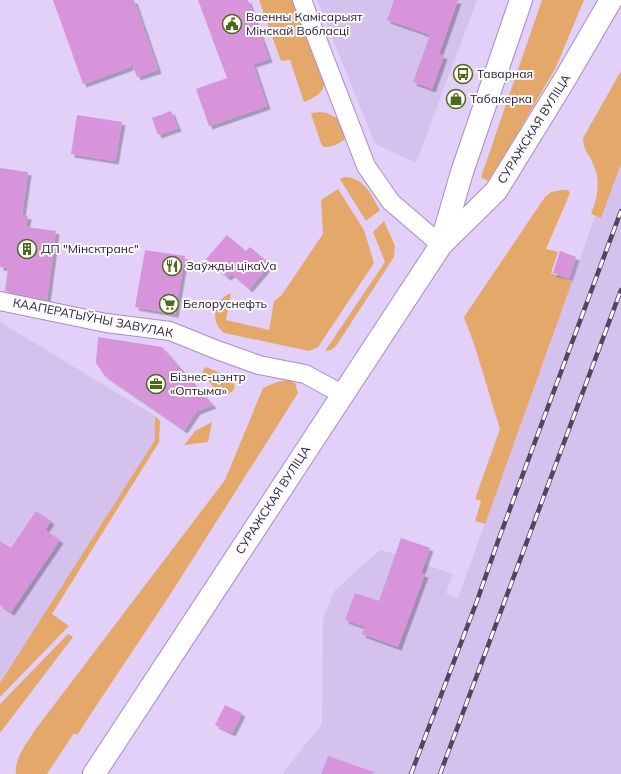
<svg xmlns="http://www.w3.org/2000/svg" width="621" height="774" font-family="Mulish,sans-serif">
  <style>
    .built { fill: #d5c1ed }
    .green { fill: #e4a86b }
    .building { fill: #d894db; filter: url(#shadow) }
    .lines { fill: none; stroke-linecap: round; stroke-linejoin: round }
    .minor-casing { stroke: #a98bcc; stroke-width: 20 }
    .secondary-casing { stroke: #a98bcc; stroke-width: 24 }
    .minor { stroke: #fff; stroke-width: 18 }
    .secondary { stroke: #fff; stroke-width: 22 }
    .rail-casing { stroke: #524562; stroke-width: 4.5 }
    .rail { stroke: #fafafa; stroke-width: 3; stroke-dasharray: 9; stroke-linecap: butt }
    .labels { text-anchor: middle; stroke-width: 4; stroke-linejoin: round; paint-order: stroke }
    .poi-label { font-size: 12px; fill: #281c36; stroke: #fafafa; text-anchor: start }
    .street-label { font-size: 12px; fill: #281c36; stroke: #fafafa }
  </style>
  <defs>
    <filter id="shadow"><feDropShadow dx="3.5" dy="3.5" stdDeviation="0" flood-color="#0004"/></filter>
  </defs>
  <rect width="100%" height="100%" fill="#e2d0f9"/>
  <g class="built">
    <polygon points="317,0 477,0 416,163 375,144"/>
    <polygon points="621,146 621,774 282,774 322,724 323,618 335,590 380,550 396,554 401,538 430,548 424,564 453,574 446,593 458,598 572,282 572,280"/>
    <polygon points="0,322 155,416 155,440 0,683"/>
  </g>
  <g class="green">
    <path d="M259 0H295L325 82C323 94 314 98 304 102L290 60 281 61Z"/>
    <polygon points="542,0 584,0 556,67 511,145 488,181 481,177"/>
    <path d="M621 71V164L601 218 591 214C597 199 601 182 594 166 590 155 583 151 583 138Z"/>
    <path d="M320 112 327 113 337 118 345 137 344 140C338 144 329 149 322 146L311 114 312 113Z"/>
    <path d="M345 177C365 178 371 195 380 210L366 221 340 179Z"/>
    <path d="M338 189 364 230 374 263 318 347 309 351 224 333C209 321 214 299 231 293L226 320 269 330 274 301 281 296 323 234 321 200Z"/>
    <polygon points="563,190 568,190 570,193 546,249 558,252 551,273 572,282 485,524 475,521 481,501 475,499 500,429 474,344 464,317 545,197 551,192"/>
    <polygon points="384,221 395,246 394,257 336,346 331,350 325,351 385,262 373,232"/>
    <path d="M206 367C217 372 232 375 235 387L233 391 226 395 218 394 202 371Z"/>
    <path d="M288 380 295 383 298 393 175 587 77 735 74 733 47 774H16C14 758 27 743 35 730L225 480 263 388 277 382Z"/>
    <polygon points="155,416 160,421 159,442 52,614 69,626 0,697 0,683 155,440"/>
    <polygon points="212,422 208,442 184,445 195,431"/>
    <polygon points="68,634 73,637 0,733 0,704"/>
  </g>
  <g class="building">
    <polygon points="53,0 134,0 158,70 137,77 131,61 130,67 83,84"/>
    <polygon points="198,0 248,0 269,59 253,64 267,106 209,126 196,89 227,78"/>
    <polygon points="394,0 458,0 439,54 444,56 432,89 413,82 430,35 387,20"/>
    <polygon points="171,111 178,128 158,135 152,118"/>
    <polygon points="77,115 122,122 115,161 71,154"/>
    <polygon points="0,168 28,172 22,215 28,216 26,227 56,231 47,300 5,291 8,268 0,267"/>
    <polygon points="227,235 246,251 250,247 270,264 249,289 232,274 227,277 206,259"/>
    <polygon points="145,250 185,256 175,314 135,307"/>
    <polygon points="560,251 576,257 569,278 553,273"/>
    <polygon points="98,337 162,347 213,405 197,411 184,430 104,375 96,363"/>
    <polygon points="36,511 51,521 45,530 60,540 11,612 0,605 0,541 11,548"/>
    <polygon points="401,538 430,548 421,573 425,574 398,647 362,634 365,627 345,620 355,593 379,601"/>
    <polygon points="225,705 242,713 232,733 215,725"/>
    <polygon points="328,756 374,772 373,774 321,774"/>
  </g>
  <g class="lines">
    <defs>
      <g id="minor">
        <polyline points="302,0 366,166 391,202 441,245"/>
        <polyline points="0,301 106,323 170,331 217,350 259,365 305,374 342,394"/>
      </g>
      <g id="secondary">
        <polyline points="441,244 462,172 521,0"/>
        <polyline points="94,774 441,245 496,191 565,79 611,0"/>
      </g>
    </defs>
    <use href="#minor" class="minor-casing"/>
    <use href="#secondary" class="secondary-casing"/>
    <use href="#minor" class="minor"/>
    <use href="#secondary" class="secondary"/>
    <defs>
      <g id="rail">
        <polyline points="411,774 477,601 498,541 621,211"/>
        <polyline points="440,774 621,290"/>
      </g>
    </defs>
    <use href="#rail" class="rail-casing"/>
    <use href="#rail" class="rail"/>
  </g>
  <defs>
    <symbol id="civic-ring" viewBox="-11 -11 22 22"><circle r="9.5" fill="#fafafa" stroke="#506919" stroke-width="1.5"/><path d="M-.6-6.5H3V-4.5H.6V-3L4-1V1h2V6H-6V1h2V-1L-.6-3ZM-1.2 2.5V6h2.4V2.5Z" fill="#506919"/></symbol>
    <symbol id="bus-ring" viewBox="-11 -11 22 22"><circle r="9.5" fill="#fafafa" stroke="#506919" stroke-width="1.5"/><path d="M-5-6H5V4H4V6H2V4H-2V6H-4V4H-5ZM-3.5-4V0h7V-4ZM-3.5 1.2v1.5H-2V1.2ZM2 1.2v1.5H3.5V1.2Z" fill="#506919"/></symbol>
    <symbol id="shop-ring" viewBox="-11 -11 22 22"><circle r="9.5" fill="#fafafa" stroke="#506919" stroke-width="1.5"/><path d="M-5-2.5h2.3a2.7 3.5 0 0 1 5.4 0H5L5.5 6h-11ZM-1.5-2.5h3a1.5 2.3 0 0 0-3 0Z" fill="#506919"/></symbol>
    <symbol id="building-ring" viewBox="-11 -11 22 22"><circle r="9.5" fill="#fafafa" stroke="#506919" stroke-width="1.5"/><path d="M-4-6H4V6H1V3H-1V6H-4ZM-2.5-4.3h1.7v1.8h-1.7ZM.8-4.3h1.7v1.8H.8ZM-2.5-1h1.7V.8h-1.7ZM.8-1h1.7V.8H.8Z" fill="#506919"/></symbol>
    <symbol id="restaurant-ring" viewBox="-11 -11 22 22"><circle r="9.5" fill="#fafafa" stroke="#506919" stroke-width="1.5"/><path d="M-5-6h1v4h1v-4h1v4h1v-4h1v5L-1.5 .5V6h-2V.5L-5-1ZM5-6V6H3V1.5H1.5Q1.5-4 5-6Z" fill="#506919"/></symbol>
    <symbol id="supermarket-ring" viewBox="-11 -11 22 22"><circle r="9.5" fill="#fafafa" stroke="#506919" stroke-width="1.5"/><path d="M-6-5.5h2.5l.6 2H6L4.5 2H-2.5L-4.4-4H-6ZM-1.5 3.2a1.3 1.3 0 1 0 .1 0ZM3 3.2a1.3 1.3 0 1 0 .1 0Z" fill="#506919"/></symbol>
    <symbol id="office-ring" viewBox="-11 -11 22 22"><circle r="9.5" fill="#fafafa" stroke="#506919" stroke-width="1.5"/><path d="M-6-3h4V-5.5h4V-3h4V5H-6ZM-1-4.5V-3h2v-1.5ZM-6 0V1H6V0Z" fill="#506919"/></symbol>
  </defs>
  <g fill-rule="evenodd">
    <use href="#civic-ring" x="221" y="13" width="22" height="22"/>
    <use href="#bus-ring" x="452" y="63" width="22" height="22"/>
    <use href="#shop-ring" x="445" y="88" width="22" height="22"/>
    <use href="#building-ring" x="16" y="238" width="22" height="22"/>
    <use href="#restaurant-ring" x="161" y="255" width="22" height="22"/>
    <use href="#supermarket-ring" x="158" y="293" width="22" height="22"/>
    <use href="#office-ring" x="145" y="373" width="22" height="22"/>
  </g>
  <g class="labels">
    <g class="poi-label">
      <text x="246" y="21">Ваенны Камісарыят<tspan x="246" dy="14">Мінскай Вобласці</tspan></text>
      <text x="477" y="78">Таварная</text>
      <text x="470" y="103">Табакерка</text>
      <text x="41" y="253">ДП "Мінсктранс"</text>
      <text x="186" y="270">Заўжды цікаVа</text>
      <text x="183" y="308">Белоруснефть</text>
      <text x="170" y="381">Бізнес-цэнтр<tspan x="170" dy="14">«Оптыма»</tspan></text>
    </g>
    <g class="street-label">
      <text transform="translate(534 129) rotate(-58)" y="4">СУРАЖСКАЯ ВУЛІЦА</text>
      <text transform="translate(93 318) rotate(11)" y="4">КААПЕРАТЫЎНЫ ЗАВУЛАК</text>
      <text transform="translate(273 500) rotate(-57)" y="4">СУРАЖСКАЯ ВУЛІЦА</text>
    </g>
  </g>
</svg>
